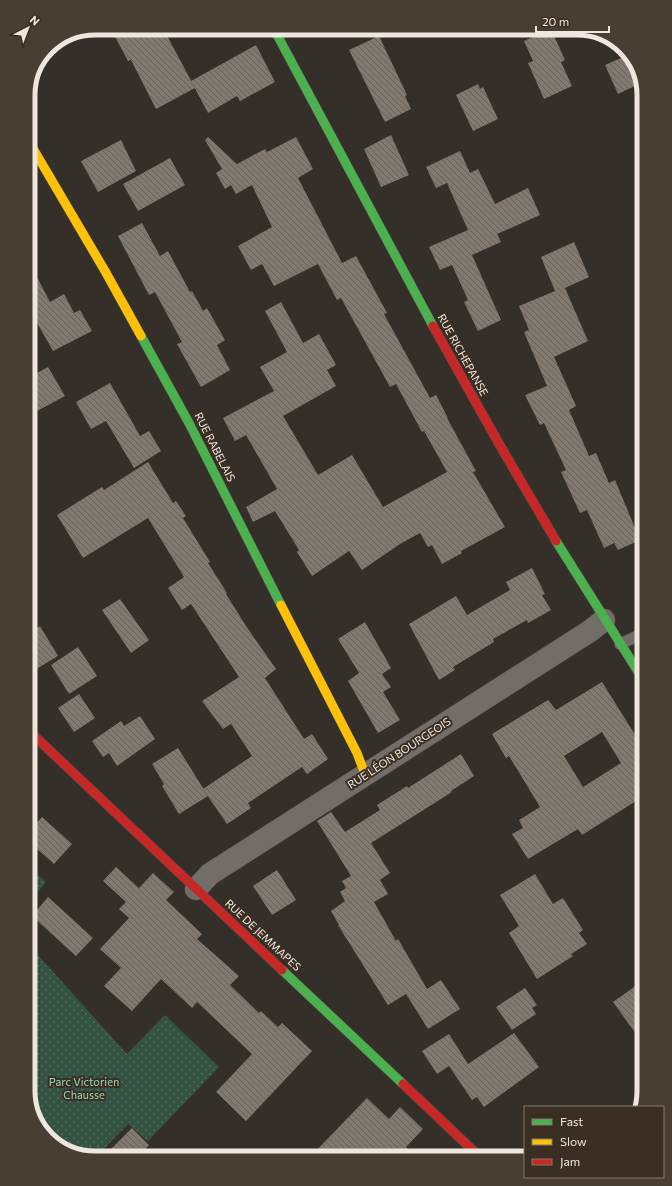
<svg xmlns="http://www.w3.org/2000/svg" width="672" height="1186" font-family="Commissioner,sans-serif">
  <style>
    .park { fill: url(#park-dots) }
    .pitch { fill: #345242 }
    .building { fill: url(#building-back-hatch); fill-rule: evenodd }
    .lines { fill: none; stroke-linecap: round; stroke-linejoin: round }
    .lane-casing { stroke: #534d48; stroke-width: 12 }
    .street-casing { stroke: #534d48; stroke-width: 23 }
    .fast-casing { stroke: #534d48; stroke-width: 10 }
    .slow-casing { stroke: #534d48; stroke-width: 10 }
    .jam-casing { stroke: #534d48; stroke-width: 10 }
    .lane { stroke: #726d68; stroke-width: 11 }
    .street { stroke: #726d68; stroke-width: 22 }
    .fast { stroke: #4caf50; stroke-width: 9 }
    .slow { stroke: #ffc107; stroke-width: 9 }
    .jam { stroke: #c62828; stroke-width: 9 }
    .labels { text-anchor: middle; stroke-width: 4; stroke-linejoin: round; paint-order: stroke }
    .street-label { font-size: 11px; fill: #efe7df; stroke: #3b2f23 }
    .park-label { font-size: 11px; fill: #92dab7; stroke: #3b2f23 }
    .rim { fill: none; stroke: #efe7df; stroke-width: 5 }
  </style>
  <defs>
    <pattern id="park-dots" width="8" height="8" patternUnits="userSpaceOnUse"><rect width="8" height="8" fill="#345242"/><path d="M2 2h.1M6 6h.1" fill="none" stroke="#526b5d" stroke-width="1.8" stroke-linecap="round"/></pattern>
    <pattern id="building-back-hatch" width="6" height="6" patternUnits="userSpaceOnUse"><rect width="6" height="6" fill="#81786f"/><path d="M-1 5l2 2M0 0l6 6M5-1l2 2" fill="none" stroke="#67615b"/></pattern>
  </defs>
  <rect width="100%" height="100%" fill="#352f29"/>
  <g class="park">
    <polygon points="28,866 46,882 28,904"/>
    <polygon points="28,944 127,1054 165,1015 219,1067 148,1141 128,1124 95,1158 91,1158 58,1147 35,1120 28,1091"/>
  </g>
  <polygon class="pitch" points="35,1119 59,1140 55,1144 35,1120"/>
  <g class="building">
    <polygon points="551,29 565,60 561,62 572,86 544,99 528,63 533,61 524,41"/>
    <polygon points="165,32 195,88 156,109 131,60 128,61 113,33"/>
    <polygon points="379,36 407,95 405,96 411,109 385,122 349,50"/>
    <polygon points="256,45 275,82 240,101 237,96 208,113 191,81"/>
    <polygon points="628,55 637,66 641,83 618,94 605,65"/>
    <polygon points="478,84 480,89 483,87 498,119 473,131 456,95"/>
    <polygon points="391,135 409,175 381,187 364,149"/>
    <polygon points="208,137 237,164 265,149 267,152 296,137 313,169 298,178 342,263 356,256 387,313 384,314 430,398 436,395 448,418 447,418 476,471 473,472 505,527 461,551 462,553 442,564 432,545 428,547 420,533 400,544 362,570 349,551 312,576 297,552 299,550 275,511 253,522 246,507 277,489 246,435 235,441 223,418 274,391 260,367 287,352 265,311 281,302 303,343 319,334 336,365 327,370 336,386 283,416 318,475 352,455 383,507 447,472 424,431 422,432 396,384 390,387 341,298 337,300 318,264 274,286 262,264 251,270 238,246 272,227 252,185 236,194 231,185 225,189 216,173 222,169 205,140"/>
    <polygon points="121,140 136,171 98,192 81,161"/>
    <polygon points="460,151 470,173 478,169 495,204 528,188 540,215 497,234 501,242 472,255 501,320 478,331 464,302 468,300 452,265 440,270 429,247 468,230 447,183 436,188 426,167"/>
    <polygon points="170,158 185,185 138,211 123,184"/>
    <polygon points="142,223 160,256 168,251 190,292 192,291 203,311 207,308 225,340 217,345 230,370 201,387 177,344 182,342 155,292 149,295 118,236"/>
    <polygon points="574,242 589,277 565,288 588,341 554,357 576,406 569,410 589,456 596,453 609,483 615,480 640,540 618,550 614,543 604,548 587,510 580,513 561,472 566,470 544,423 540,425 525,395 547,386 524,332 529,330 519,306 555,291 541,257"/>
    <polygon points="28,260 50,302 64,294 74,313 80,310 92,331 53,351 28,307"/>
    <polygon points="48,367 65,396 37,411 28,394 28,378"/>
    <polygon points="110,383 140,436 149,431 161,451 134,468 106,421 91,429 76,402"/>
    <polygon points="148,462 173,503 176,501 186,516 183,518 210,562 208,563 227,593 226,594 246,626 276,669 265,678 304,739 312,734 328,759 307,774 302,767 248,803 251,808 227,824 203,789 252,756 231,724 223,729 202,701 239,677 191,604 182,610 168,588 184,577 148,518 83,558 57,515 102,487 104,490"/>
    <polygon points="532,568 545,594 542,595 551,610 528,623 527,620 493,639 494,642 453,667 455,670 439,680 409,624 456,596 467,615 510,590 506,582"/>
    <polygon points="120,599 149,640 131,653 102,610"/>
    <polygon points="365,622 391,668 382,674 391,687 383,692 400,720 378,733 348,681 359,673 338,639"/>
    <polygon points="40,626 58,656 28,674 28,634"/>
    <polygon points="78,647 97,676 69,694 51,665"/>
    <path d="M602 682 644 749V796L582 835 578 829 528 859 512 834 523 828 519 820 540 807 509 756 506 758 492 734 548 700 556 710ZM602 732 621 763 583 787 564 756Z"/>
    <polygon points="79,694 95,718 74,732 58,708"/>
    <polygon points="140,716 155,739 117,766 109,753 103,757 92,741 121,721 124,726"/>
    <polygon points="178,748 208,796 179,814 162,786 164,784 152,764"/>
    <polygon points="461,754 474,776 451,791 452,792 371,843 390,873 380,880 388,894 374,902 396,941 398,939 427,989 441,980 460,1009 428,1029 406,994 388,1005 338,925 339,925 331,911 345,901 340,892 346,888 342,881 351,876 317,821 331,812 345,832 380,810 377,805 407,786 408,788"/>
    <polygon points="42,817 72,844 54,864 28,841 28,833"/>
    <polygon points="116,867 139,888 153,873 174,892 166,900 202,934 197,939 239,976 230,985 259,1013 261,1011 278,1027 282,1023 312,1051 246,1121 216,1092 252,1054 197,1002 192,1008 161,979 132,1011 104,986 121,968 100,949 129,918 119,909 126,902 103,881"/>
    <polygon points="277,870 296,900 272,915 253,886"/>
    <polygon points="535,874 553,904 563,898 583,930 579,933 587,944 571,954 573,956 537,979 509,933 519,926 500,895"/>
    <polygon points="48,897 93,938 76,956 32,916"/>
    <polygon points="644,980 644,1045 613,1002"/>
    <polygon points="525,988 537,1005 532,1008 536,1014 512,1030 496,1007"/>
    <polygon points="514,1033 539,1067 484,1107 477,1097 472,1100 449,1066 437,1074 422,1051 449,1034 468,1064"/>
    <polygon points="367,1098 389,1119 400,1107 423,1129 406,1147 418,1158 309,1158"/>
    <polygon points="132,1128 149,1145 137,1158 102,1158"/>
  </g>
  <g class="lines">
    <defs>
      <polyline id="lane" points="620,644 644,633"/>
      <polyline id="street" points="196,889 210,874 590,631 604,620"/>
      <g id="fast">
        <polyline points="275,31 433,326"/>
        <polyline points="141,336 189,423 281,605"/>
        <polyline points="556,541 644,681"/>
        <polyline points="282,970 403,1084"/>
      </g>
      <g id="slow">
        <polyline points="28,140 105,271 141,336"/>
        <polyline points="281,605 357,753 365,774"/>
      </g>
      <g id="jam">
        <polyline points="433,326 498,442 556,541"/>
        <polyline points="28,730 282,970"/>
        <polyline points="403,1084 481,1158"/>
      </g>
    </defs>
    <use href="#lane" class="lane-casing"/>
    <use href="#street" class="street-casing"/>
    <use href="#fast" class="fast-casing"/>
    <use href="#slow" class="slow-casing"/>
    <use href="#jam" class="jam-casing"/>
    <use href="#lane" class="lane"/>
    <use href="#street" class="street"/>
    <use href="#fast" class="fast"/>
    <use href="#slow" class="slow"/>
    <use href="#jam" class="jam"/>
  </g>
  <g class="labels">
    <g class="street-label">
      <text transform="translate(463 355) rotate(61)" y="4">RUE RICHEPANSE</text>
      <text transform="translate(215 447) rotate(63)" y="4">RUE RABELAIS</text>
      <text transform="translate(399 753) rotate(-33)" y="4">RUE LÉON BOURGEOIS</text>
      <text transform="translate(263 935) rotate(43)" y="4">RUE DE JEMMAPES</text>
    </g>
    <g class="park-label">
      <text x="84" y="1086">Parc Victorien<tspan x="84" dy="13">Chausse</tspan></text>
    </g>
  </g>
  <path d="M0 0H672V1186H0ZM95 35H577A60 60 0 0 1 637 95V1091A60 60 0 0 1 577 1151H95A60 60 0 0 1 35 1091V95A60 60 0 0 1 95 35Z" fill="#493e32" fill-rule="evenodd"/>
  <path class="rim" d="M95 35H577A60 60 0 0 1 637 95V1091A60 60 0 0 1 577 1151H95A60 60 0 0 1 35 1091V95A60 60 0 0 1 95 35Z"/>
  <rect x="524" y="1106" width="140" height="72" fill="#3b2f23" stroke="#83796e"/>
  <rect x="532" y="1119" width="20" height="6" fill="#4caf50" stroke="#83796e"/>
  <text x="560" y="1126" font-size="12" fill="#efe7df">Fast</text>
  <rect x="532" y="1139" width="20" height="6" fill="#ffc107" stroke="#83796e"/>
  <text x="560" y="1146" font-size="12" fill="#efe7df">Slow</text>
  <rect x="532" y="1159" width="20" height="6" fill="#c62828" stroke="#83796e"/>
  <text x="560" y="1166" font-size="12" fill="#efe7df">Jam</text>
  <g transform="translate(28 28) rotate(42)" stroke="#3b2f23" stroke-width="3" paint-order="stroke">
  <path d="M0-3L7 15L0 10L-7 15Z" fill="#efe7df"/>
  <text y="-6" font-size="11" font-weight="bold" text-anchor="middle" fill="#efe7df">N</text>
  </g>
  <path d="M536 26v6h73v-6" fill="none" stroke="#efe7df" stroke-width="2"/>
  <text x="542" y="26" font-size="12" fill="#efe7df" stroke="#3b2f23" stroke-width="3" paint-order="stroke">20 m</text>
</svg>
